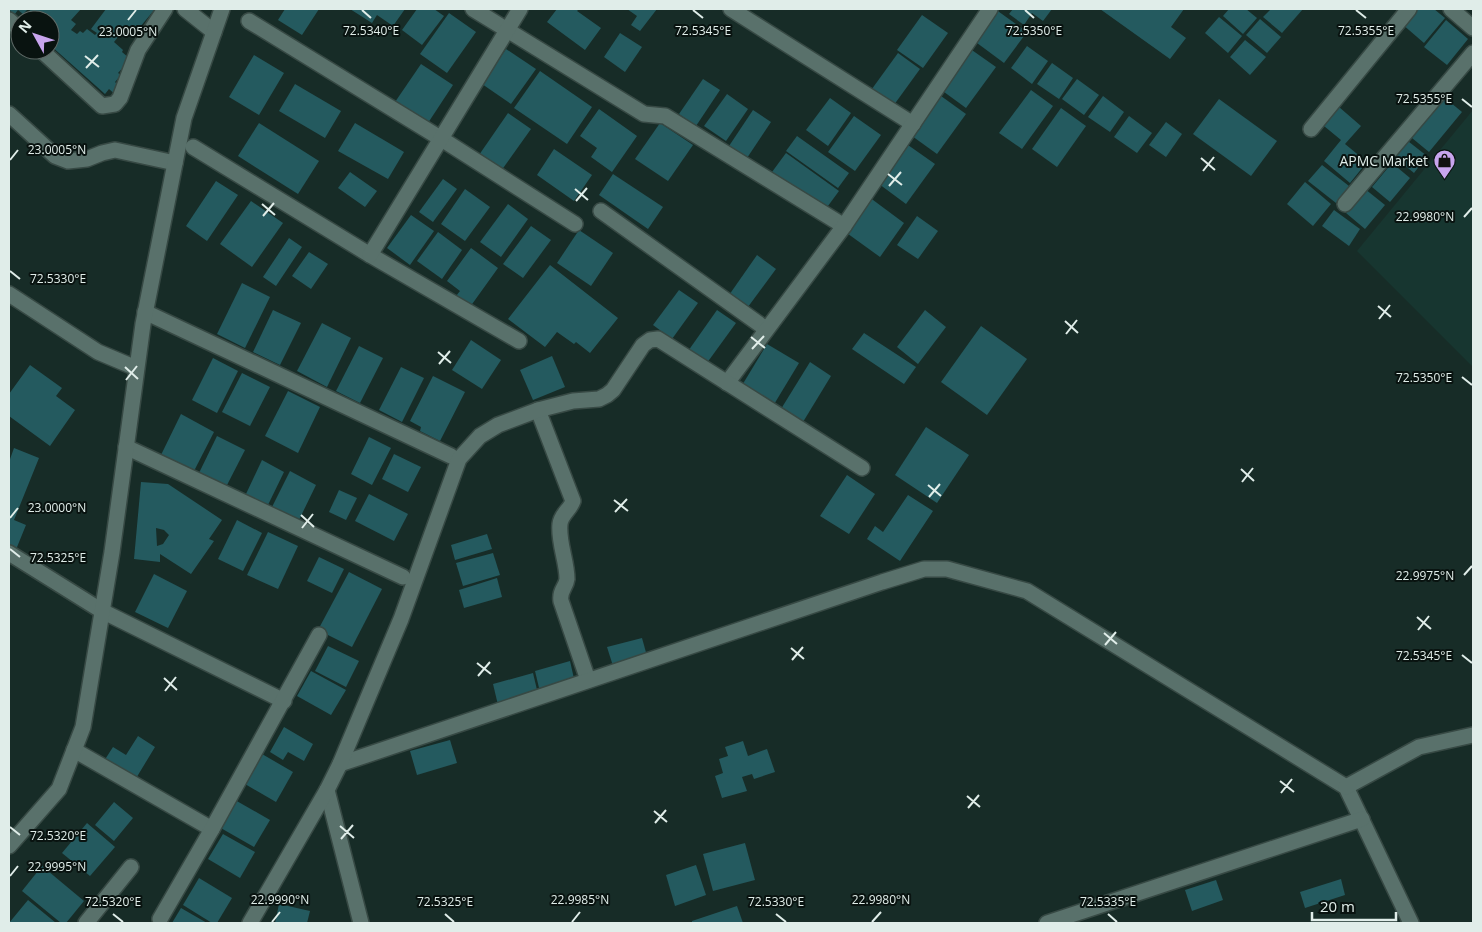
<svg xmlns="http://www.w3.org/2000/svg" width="1482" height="932" font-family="'Open Sans',sans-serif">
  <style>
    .built { fill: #173630 }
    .building { fill: #245a5f; fill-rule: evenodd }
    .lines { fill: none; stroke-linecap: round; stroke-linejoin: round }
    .street-casing { stroke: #374944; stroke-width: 18 }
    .secondary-casing { stroke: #374944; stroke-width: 18 }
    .street { stroke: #59716b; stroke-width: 15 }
    .secondary { stroke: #59716b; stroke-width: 15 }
    .ticks { fill: none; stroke: #e0ede9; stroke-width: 2 }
    .labels { text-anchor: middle; stroke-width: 4; stroke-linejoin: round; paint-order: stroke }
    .poi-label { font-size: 14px; fill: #e0ede9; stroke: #091310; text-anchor: end }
    .ticks-label { font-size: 12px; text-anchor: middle; fill: #e0ede9; stroke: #091310; stroke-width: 4; stroke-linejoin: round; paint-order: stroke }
  </style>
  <rect width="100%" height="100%" fill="#172c27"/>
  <polygon class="built" points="1473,110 1473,367 1357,251"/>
  <g class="building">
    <polygon points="9,9 81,9 71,20 76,24 71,30 77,34 80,31 83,33 87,29 95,35 97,33 91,29 106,9 155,9 140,27 137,25 128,36 123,31 114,42 123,50 122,52 129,58 126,61 127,63 118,73 121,75 115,82 120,87 117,96 109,89 105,94 50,45 50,20 41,20 28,9 23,14 18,10 14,15"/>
    <polygon points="285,9 319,9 302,35 278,20"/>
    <polygon points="350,9 405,9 393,26 377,15 372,23"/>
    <polygon points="417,9 434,9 444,16 422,45 402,30"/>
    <polygon points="557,9 579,9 577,11 601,28 585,50 547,22"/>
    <polygon points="627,9 657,9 640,31 631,25 637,16"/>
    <polygon points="995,9 1027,32 1004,63 973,40"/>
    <polygon points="1013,9 1052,9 1043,21 1032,13 1024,25 1009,14"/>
    <polygon points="1100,9 1184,9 1171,27 1186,38 1170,59"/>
    <polygon points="1229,9 1246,9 1257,18 1243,34 1223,16"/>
    <polygon points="1271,9 1303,9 1282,33 1263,17"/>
    <polygon points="1415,9 1434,9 1445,18 1424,43 1402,24"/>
    <polygon points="449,13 476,32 447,73 420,54"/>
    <polygon points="922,15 948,33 923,68 897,50"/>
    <polygon points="1219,17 1242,36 1228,53 1205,33"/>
    <polygon points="1260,19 1281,37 1267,53 1246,35"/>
    <polygon points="1446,20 1468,39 1447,65 1424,47"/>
    <polygon points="620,33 642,47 625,72 604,57"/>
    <polygon points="1245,40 1266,57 1250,75 1230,57"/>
    <polygon points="1027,46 1048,61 1032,84 1011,68"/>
    <polygon points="969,48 996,67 966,108 940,89"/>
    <polygon points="506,49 536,69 511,104 482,84"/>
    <polygon points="898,53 920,69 891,109 869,93"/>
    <polygon points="254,55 284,73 259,115 229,97"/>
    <polygon points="1052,63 1073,78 1059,99 1037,84"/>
    <polygon points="421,64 453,85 426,126 393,105"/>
    <polygon points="540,71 592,107 567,144 514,108"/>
    <polygon points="703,79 720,90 696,126 679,114"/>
    <polygon points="1077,79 1099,95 1084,115 1062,99"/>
    <polygon points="295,84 341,111 325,138 279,111"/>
    <polygon points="1031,90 1053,106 1022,149 999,133"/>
    <polygon points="727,94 748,109 726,141 704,126"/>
    <polygon points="941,96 966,114 937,154 912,136"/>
    <polygon points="1103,96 1124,112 1110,132 1088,117"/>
    <polygon points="830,98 851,113 828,146 806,130"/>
    <polygon points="1445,98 1462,112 1429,152 1412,138"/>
    <polygon points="1219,99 1277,141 1251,176 1193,134"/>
    <polygon points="1339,107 1361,126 1345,144 1367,162 1350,183 1324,161 1341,140 1324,126"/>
    <polygon points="1061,108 1086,126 1057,167 1032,149"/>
    <polygon points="599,109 637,136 612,172 591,157 597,148 580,136"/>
    <polygon points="753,110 771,122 745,161 727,149"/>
    <polygon points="508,113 531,129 501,171 479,155"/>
    <polygon points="854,116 881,135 855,171 828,152"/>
    <polygon points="1129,116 1152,133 1137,153 1114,137"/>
    <polygon points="1166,122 1182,134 1166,157 1149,145"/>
    <polygon points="259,123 319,161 298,194 238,156"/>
    <polygon points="355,123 404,152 388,179 338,151"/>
    <polygon points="660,123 693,145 668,181 635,159"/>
    <polygon points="797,136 849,173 838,188 786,151"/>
    <polygon points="1404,138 1427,156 1414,173 1391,154"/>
    <polygon points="908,145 935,164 906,204 879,184"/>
    <polygon points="554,149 592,175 574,201 537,175"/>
    <polygon points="786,153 839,191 825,210 772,172"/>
    <polygon points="1392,163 1410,178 1390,202 1372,187"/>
    <polygon points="1322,165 1349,186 1336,203 1308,181"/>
    <polygon points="350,172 377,191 365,207 338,188"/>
    <polygon points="613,174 663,207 648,229 599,195"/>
    <polygon points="443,179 457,189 433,222 419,212"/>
    <polygon points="216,181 238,195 207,241 186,226"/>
    <polygon points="1305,182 1331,204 1313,226 1287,204"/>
    <polygon points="465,189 490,207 465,241 441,224"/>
    <polygon points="1365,189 1385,205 1365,229 1346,213"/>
    <polygon points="869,197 904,223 880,257 844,231"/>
    <polygon points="251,201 283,223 252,267 220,244"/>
    <polygon points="508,204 528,219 501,257 480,242"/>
    <polygon points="1334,210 1360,229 1349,246 1322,226"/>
    <polygon points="411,215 434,231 410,265 387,248"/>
    <polygon points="917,216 938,231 918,259 897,245"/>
    <polygon points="531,226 551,240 523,278 503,264"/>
    <polygon points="579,230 613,253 591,286 557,263"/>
    <polygon points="438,232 462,250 442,279 417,261"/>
    <polygon points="289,238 302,247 276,286 263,277"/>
    <polygon points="471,248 498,268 470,307 456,296 460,291 447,281"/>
    <polygon points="309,252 328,264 311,289 292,276"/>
    <polygon points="757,255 776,269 745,311 727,298"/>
    <polygon points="550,265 618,318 590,353 576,342 574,344 557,332 545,347 508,319"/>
    <polygon points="242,283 270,297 245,348 217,334"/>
    <polygon points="679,290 698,303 672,339 653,325"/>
    <polygon points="273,310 301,323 280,365 253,352"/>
    <polygon points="717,310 736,323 704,367 686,354"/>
    <polygon points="925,310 946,327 918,364 897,347"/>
    <polygon points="322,323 351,338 327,387 297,371"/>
    <polygon points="981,326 1027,359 987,415 941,382"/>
    <polygon points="864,333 916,367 904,384 852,349"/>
    <polygon points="471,340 501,360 482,389 452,370"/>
    <polygon points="767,344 799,363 773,406 741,387"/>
    <polygon points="359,346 383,358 360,403 336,391"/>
    <polygon points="552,356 565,387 533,400 520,370"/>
    <polygon points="213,358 238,371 217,413 192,400"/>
    <polygon points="810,362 831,376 803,422 781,409"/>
    <polygon points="30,365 62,388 56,396 75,410 50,446 9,416 9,394"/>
    <polygon points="401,367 424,378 402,422 379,410"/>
    <polygon points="242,373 270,387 250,426 222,412"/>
    <polygon points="433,376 465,392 440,441 420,431 421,427 410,421"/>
    <polygon points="288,391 320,407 298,453 265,436"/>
    <polygon points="181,414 214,432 194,471 161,455"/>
    <polygon points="926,427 969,455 937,503 895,475"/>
    <polygon points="217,436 245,450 226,487 199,473"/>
    <polygon points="369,437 391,448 372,485 351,474"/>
    <polygon points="14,448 39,458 14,520 26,525 15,552 9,547 9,462"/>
    <polygon points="394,454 421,467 408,492 382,479"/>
    <polygon points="262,460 284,472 267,507 245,496"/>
    <polygon points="290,471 316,485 299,520 272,507"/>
    <polygon points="847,475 875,494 849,534 820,516"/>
    <path d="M141 482 168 484 222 520 209 539 214 541 191 574 160 554V562L134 559ZM156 528 164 530 169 535 163 544 157 546Z"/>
    <polygon points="339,490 357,498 346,520 329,512"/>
    <polygon points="369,494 408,514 394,541 355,521"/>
    <polygon points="908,495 933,511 900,561 867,539 875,526 883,532"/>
    <polygon points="237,520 262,533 243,571 218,559"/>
    <polygon points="268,532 298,546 278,589 247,575"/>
    <polygon points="487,534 492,549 455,560 451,545"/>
    <polygon points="493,553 500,575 463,586 456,563"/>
    <polygon points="319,557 344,569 332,593 307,581"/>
    <polygon points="349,572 382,589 352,647 318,630"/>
    <polygon points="154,574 187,591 168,628 135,612"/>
    <polygon points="497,578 502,597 464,608 459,590"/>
    <polygon points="642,638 647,656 613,666 607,647"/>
    <polygon points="328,646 359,661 346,687 315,671"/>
    <polygon points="570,661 575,683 540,692 535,671"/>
    <polygon points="311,671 346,690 331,715 297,696"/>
    <polygon points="533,673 538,694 498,705 493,684"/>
    <polygon points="284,727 313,744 304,761 288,752 283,760 270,752"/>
    <polygon points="138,736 155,747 135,780 104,761 113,747 126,755"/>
    <polygon points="450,740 457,763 417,775 410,751"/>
    <polygon points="743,741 748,756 767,749 775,772 754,779 752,774 742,777 747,791 722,798 715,776 723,773 719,759 728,756 725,747"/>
    <polygon points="262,754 293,772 276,802 245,784"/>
    <polygon points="235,800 270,820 254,847 219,827"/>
    <polygon points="114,802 133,818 114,841 95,825"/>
    <polygon points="87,823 115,847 90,876 62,853"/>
    <polygon points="223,834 255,852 240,878 208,859"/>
    <polygon points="745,843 755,880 713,891 703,854"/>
    <polygon points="696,865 706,895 675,906 666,875"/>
    <polygon points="42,866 84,901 66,923 61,923 22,891"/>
    <polygon points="199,878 232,898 217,923 212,923 183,905"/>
    <polygon points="1341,879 1345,895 1305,908 1300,892"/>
    <polygon points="1216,880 1223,900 1192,911 1185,890"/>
    <polygon points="28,900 56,923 9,923"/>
    <polygon points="279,904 310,911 307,923 275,923"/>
    <polygon points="737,906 743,923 692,923 692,921"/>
    <polygon points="181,908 207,923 172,923"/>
  </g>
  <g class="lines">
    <defs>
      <g id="street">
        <polyline points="185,9 214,32"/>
        <polyline points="473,9 644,114 665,116 844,226"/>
        <polyline points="731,9 913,124"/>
        <polyline points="1451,9 1473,28"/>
        <polyline points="9,20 20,30"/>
        <polyline points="249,21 440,138 575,224"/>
        <polyline points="41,50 102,106 115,104 120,98 138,50 165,9"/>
        <polyline points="9,114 55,156 68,161 87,159 102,153 115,150 175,163"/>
        <polyline points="1311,129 1409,9"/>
        <polyline points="193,147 370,255 519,341"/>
        <polyline points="1345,204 1473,53"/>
        <polyline points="601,211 766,329"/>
        <polyline points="370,255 520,9"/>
        <polyline points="9,294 98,352 136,368"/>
        <polyline points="145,312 451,456"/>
        <polyline points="727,383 844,226 990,9"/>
        <path d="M538 410 573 501C570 510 561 514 560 524 558 542 567 561 567 579 566 588 559 590 561 601L588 680"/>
        <polyline points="126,447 403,577"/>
        <polyline points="9,553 102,611 284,701"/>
        <polyline points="74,750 212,829"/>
        <polyline points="340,764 882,582 924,569 947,569 1027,591 1346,787 1411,923"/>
        <polyline points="1346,787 1419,747 1473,735"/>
        <polyline points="327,790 361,923"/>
        <polyline points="160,919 212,829 319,635"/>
        <polyline points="86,923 131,867"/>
        <polyline points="250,923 327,790 340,764 401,619 459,459 480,436 498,425 538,410 573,401 599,399 607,395 613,390 643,345 650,340 658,339 862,468"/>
        <polyline points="1047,923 1362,819"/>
      </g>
      <polyline id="secondary" points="9,846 59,789 83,727 112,552 143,324 184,118 222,9"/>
    </defs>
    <use href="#street" class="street-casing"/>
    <use href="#secondary" class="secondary-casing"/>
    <use href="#street" class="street"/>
    <use href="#secondary" class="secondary"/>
  </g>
  <path class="ticks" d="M362 10 371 18M693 10 703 18M1025 10 1034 18M1356 10 1366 18M128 20 136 10M85 56 99 67M86 68 98 55M1462 99 1472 107M1201 158 1215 170M10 160 18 150M1203 171 1214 157M888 174 902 185M889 186 901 172M575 189 588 200M576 201 587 188M262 204 275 215M263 216 274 203M1464 217 1472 208M10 271 20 279M1378 306 1391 317M1379 319 1390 305M1065 321 1078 333M1066 334 1077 320M751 337 765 348M752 349 764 336M438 352 451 363M439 364 450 351M125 367 138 379M1462 377 1472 385M126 380 137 366M1241 469 1254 481M1242 482 1253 468M928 485 941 496M929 497 940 484M614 500 628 511M615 512 627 499M301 515 314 527M10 518 18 508M302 528 313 514M10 549 20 557M1464 575 1472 566M1417 617 1431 629M1418 630 1429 616M1104 633 1117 644M1105 645 1116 632M791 648 804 659M1462 655 1472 663M792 660 803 647M477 663 491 674M478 676 490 662M164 678 177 690M165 691 176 677M1280 781 1294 792M1281 793 1292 779M967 796 980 807M968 808 979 795M654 811 667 822M655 823 666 810M340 826 354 838M10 827 20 835M341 839 353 825M10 876 18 866M113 914 123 922M445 914 454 922M776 914 786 922M1108 914 1117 922M272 922 280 912M572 922 580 912M872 922 881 912"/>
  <defs>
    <symbol id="shop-pin" viewBox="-11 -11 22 30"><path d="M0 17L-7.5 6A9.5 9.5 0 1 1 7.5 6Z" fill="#c8a5ee" stroke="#091310"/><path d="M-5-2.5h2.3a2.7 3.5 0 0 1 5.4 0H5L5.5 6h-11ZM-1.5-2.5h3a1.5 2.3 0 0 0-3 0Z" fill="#111"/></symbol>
  </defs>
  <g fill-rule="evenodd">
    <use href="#shop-pin" x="1432" y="148" width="25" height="34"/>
  </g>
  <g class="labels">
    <g class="poi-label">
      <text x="1428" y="166">APMC Market</text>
    </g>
  </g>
  <g class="ticks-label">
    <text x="1366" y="35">72.5355°E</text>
    <text x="371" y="35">72.5340°E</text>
    <text x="703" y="35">72.5345°E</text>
    <text x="1034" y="35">72.5350°E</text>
    <text x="128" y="36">23.0005°N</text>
    <text x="1424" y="103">72.5355°E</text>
    <text x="57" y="154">23.0005°N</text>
    <text x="1425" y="221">22.9980°N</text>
    <text x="58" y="283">72.5330°E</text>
    <text x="1424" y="382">72.5350°E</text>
    <text x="57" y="512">23.0000°N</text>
    <text x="58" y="562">72.5325°E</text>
    <text x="1425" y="580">22.9975°N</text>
    <text x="1424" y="660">72.5345°E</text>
    <text x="58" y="840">72.5320°E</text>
    <text x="57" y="871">22.9995°N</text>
    <text x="280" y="904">22.9990°N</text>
    <text x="580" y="904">22.9985°N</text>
    <text x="881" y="904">22.9980°N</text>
    <text x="113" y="906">72.5320°E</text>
    <text x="445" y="906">72.5325°E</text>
    <text x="776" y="906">72.5330°E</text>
    <text x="1108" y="906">72.5335°E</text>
  </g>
  <rect width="1482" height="932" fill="none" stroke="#e0ede9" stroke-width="20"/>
  <g transform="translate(35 35) rotate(310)"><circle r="24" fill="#091310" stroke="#5f6a67"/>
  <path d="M0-4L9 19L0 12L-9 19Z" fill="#c8a5ee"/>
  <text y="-8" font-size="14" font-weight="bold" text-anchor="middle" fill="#e0ede9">N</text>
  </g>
  <path d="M1312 912v8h84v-8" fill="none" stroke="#e0ede9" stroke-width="2.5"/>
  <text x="1320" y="912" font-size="15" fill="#e0ede9" stroke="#091310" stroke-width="4" paint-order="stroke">20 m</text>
</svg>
